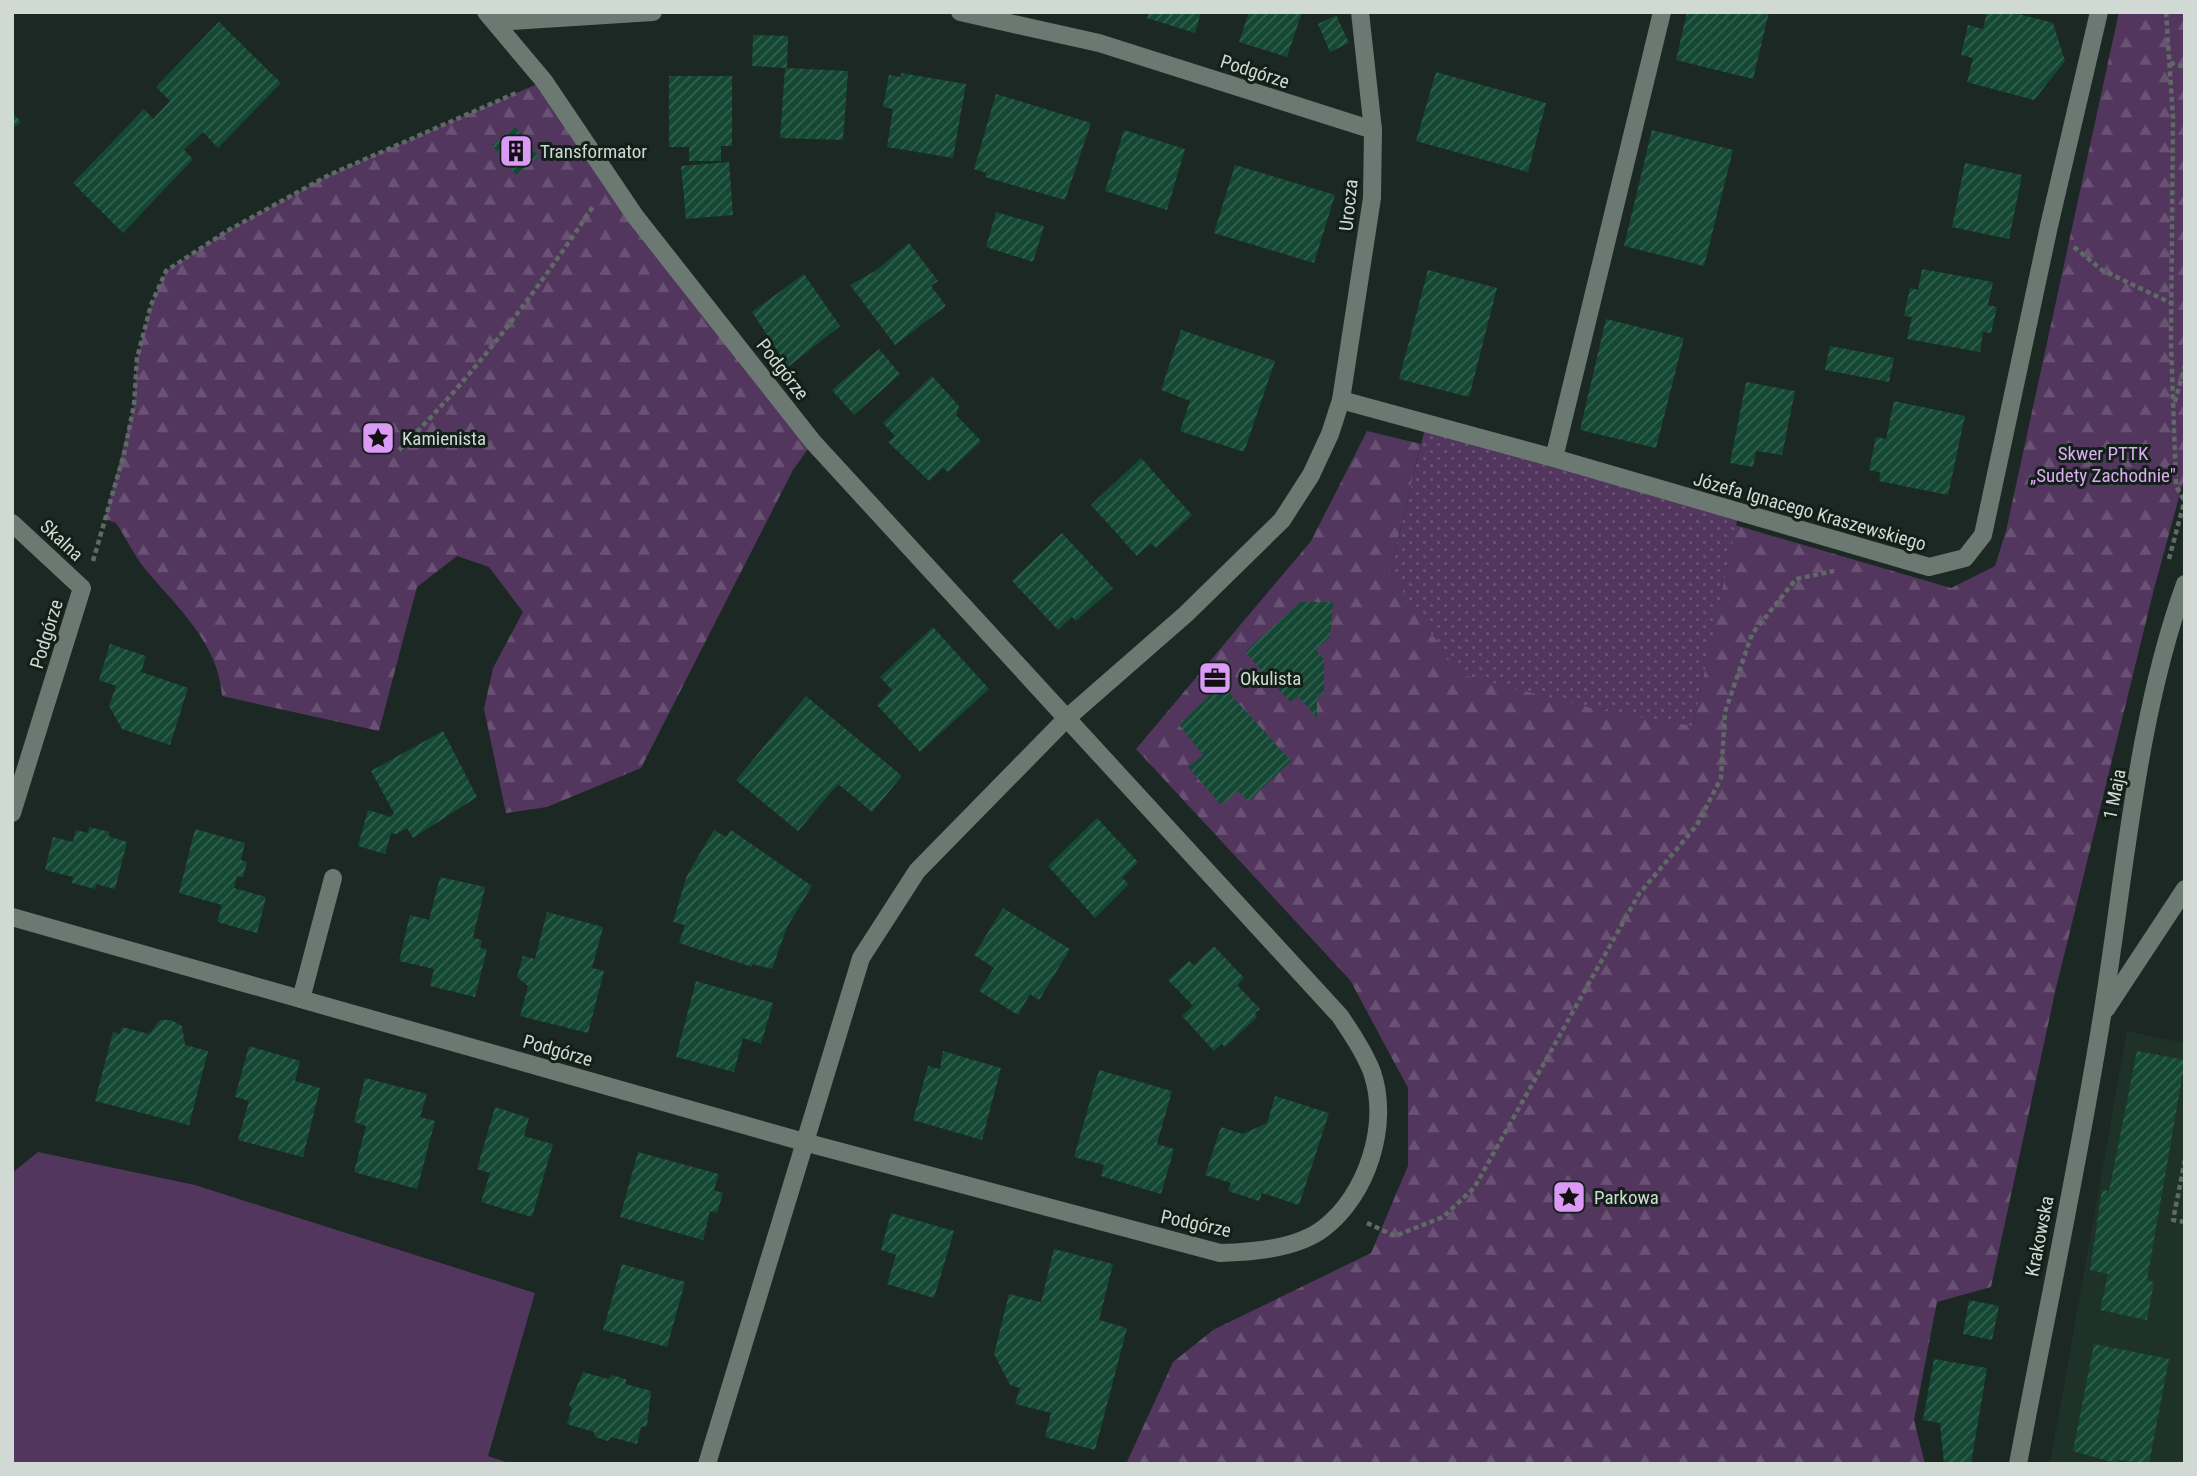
<svg xmlns="http://www.w3.org/2000/svg" width="2197" height="1476" font-family="'Roboto Condensed',sans-serif">
  <style>
    .built { fill: #1f3229 }
    .green { fill: #52365e }
    .forest { fill: url(#forest-firs) }
    .garden { fill: url(#garden-dots) }
    .building { fill: url(#building-hatch) }
    .lines { fill: none; stroke-linecap: round; stroke-linejoin: round }
    .path { stroke: #5f6965; stroke-width: 4.5; stroke-dasharray: 5 3.5; stroke-linecap: butt }
    .lane { stroke: #6b7972; stroke-width: 18 }
    .street { stroke: #6b7972; stroke-width: 18 }
    .labels { text-anchor: middle; stroke-width: 6; stroke-linejoin: round; paint-order: stroke }
    .street-label { font-size: 19px; fill: #d1d9d5; stroke: #131f19 }
    .poi-label { font-size: 19px; fill: #d1d9d5; stroke: #131f19; text-anchor: start }
    .park-label { font-size: 19px; fill: #ddabf3; stroke: #131f19 }
  </style>
  <defs>
    <pattern id="forest-firs" width="22" height="20" patternUnits="userSpaceOnUse" patternTransform="scale(1.75)"><rect width="22" height="20" fill="#52365e"/><path d="M5 1l3.5 6h-7zM16 11l3.5 6h-7z" fill="#6a5274"/></pattern>
    <pattern id="garden-dots" width="8" height="8" patternUnits="userSpaceOnUse" patternTransform="scale(1.75)"><rect width="8" height="8" fill="#52365e"/><path d="M2 2h.1M6 6h.1" fill="none" stroke="#6a5274" stroke-width="1.8" stroke-linecap="round"/></pattern>
    <pattern id="building-hatch" width="6" height="6" patternUnits="userSpaceOnUse" patternTransform="scale(1.75)"><rect width="6" height="6" fill="#144834"/><path d="M-1 1l2-2M0 6l6-6M5 7l2-2" fill="none" stroke="#356250"/></pattern>
  </defs>
  <rect width="100%" height="100%" fill="#1c2823"/>
  <polygon class="built" points="2127,1031 2185,1043 2185,1464 2050,1464"/>
  <polygon class="green" points="38,1152 195,1185 535,1293 488,1456 512,1464 12,1464 12,1173"/>
  <g class="forest">
    <polygon points="2119,12 2185,12 2185,475 2154,589 2056,988 1991,1287 1937,1302 1914,1420 1925,1464 1126,1464 1173,1362 1213,1330 1371,1253 1408,1166 1408,1088 1350,980 1136,749 1311,541 1367,431 1421,444 1390,572 1693,726 1735,525 1951,588 1995,566 2006,531"/>
    <path d="M544 81 813 442 793 470 641 768 547 807 506 813 484 709 493 668 523 612 489 567 457 556 417 587 379 731 222 696C219 644 177 607 145 569 134 555 126 538 116 523L105 519 134 405 137 358 151 305 166 271 227 231 329 175Z"/>
  </g>
  <polygon class="garden" points="1426,424 1739,512 1693,726 1595,709 1459,674 1390,572"/>
  <g class="building">
    <polygon points="1149,12 1201,12 1195,33 1147,18"/>
    <polygon points="1249,12 1302,12 1287,57 1239,42"/>
    <polygon points="1687,12 1769,12 1753,79 1676,60"/>
    <polygon points="1987,12 2011,12 2053,23 2065,61 2034,100 1967,82 1973,58 1961,55 1968,25 1983,29"/>
    <polygon points="1336,15 1349,43 1330,52 1318,24"/>
    <polygon points="219,22 281,83 218,148 203,132 184,150 193,159 123,233 73,183 144,109 153,119 170,101 156,87"/>
    <polygon points="753,35 788,36 787,68 848,71 843,140 780,138 785,68 752,66"/>
    <polygon points="1436,72 1546,103 1528,172 1416,141"/>
    <polygon points="901,73 966,84 953,158 887,147 893,109 883,107 889,75 901,77"/>
    <polygon points="669,76 732,76 732,146 721,146 721,161 689,161 689,147 669,147"/>
    <polygon points="996,94 1091,123 1065,200 985,177 987,173 974,169"/>
    <polygon points="12,112 21,122 12,129"/>
    <polygon points="516,127 539,157 516,175 492,145"/>
    <polygon points="1124,130 1185,149 1167,210 1105,191"/>
    <polygon points="1652,130 1733,150 1704,266 1624,246"/>
    <polygon points="729,162 733,215 686,219 681,166"/>
    <polygon points="1965,163 2022,175 2009,239 1952,227"/>
    <polygon points="1235,165 1335,195 1314,263 1214,233"/>
    <polygon points="996,212 1044,226 1033,262 986,247"/>
    <polygon points="909,243 938,281 931,286 946,306 895,345 850,285 875,271"/>
    <polygon points="1922,269 1993,282 1988,305 1997,307 1991,333 1983,332 1980,352 1907,339 1912,317 1904,316 1910,288 1918,290"/>
    <polygon points="1428,270 1497,288 1469,397 1399,379"/>
    <polygon points="804,274 840,326 788,367 752,312"/>
    <polygon points="1606,319 1684,338 1656,448 1580,430"/>
    <polygon points="1181,330 1275,361 1244,452 1180,431 1190,401 1161,390"/>
    <polygon points="1830,346 1894,358 1889,382 1825,370"/>
    <polygon points="879,349 900,374 854,415 832,390"/>
    <polygon points="932,376 959,406 956,415 981,441 948,472 943,468 929,481 888,442 895,436 883,423"/>
    <polygon points="1746,382 1795,391 1782,455 1756,451 1753,467 1730,463"/>
    <polygon points="1894,401 1965,416 1948,495 1879,481 1880,472 1869,470 1876,437 1886,439"/>
    <polygon points="1141,458 1192,515 1156,548 1151,543 1137,556 1091,505"/>
    <polygon points="1062,533 1113,588 1076,621 1072,617 1058,630 1012,581"/>
    <polygon points="1300,602 1333,602 1330,637 1316,649 1324,661 1324,695 1317,694 1317,718 1298,696 1290,702 1245,652"/>
    <polygon points="933,627 989,689 920,752 877,705 892,690 880,677"/>
    <polygon points="110,644 146,656 141,672 188,688 170,745 122,729 109,706 116,686 99,680"/>
    <polygon points="1221,684 1291,761 1249,801 1238,791 1221,805 1188,767 1203,755 1179,725"/>
    <polygon points="806,696 902,776 872,812 838,784 798,831 736,780"/>
    <polygon points="443,731 477,797 413,838 407,828 396,834 391,833 385,854 358,846 368,810 391,817 394,813 371,771"/>
    <polygon points="1097,818 1138,862 1122,878 1129,884 1095,918 1048,866"/>
    <polygon points="89,827 110,832 108,836 127,842 115,889 96,884 95,889 72,883 73,877 45,870 53,837 73,842 76,830 88,833"/>
    <polygon points="195,829 245,843 241,860 247,862 243,877 237,876 234,888 266,897 257,933 217,922 222,905 179,893"/>
    <polygon points="714,830 726,837 731,830 812,886 787,927 772,969 752,964 752,967 679,943 685,925 673,922 687,875"/>
    <polygon points="440,877 485,887 473,938 482,940 480,948 487,949 475,997 430,986 434,969 399,961 410,915 429,920"/>
    <polygon points="1003,908 1070,949 1039,1000 1030,994 1018,1015 979,991 994,968 974,955"/>
    <polygon points="547,912 603,927 592,968 604,971 588,1033 520,1016 528,986 517,977 523,956 535,959"/>
    <polygon points="1214,946 1244,978 1237,985 1260,1009 1255,1013 1257,1017 1225,1047 1222,1044 1214,1051 1182,1016 1193,1006 1168,980 1189,961 1194,965"/>
    <polygon points="696,981 773,1003 761,1044 743,1038 734,1072 676,1057"/>
    <polygon points="160,1020 171,1020 182,1026 185,1045 208,1051 189,1125 95,1101 113,1032 120,1034 122,1027 149,1034"/>
    <polygon points="249,1046 300,1061 295,1081 320,1088 303,1157 238,1140 249,1101 235,1097"/>
    <polygon points="943,1051 1001,1068 982,1140 913,1120 928,1066 940,1069"/>
    <polygon points="2137,1051 2185,1060 2147,1280 2154,1282 2147,1320 2100,1310 2108,1274 2090,1270 2102,1190 2109,1191"/>
    <polygon points="1099,1070 1172,1091 1157,1144 1174,1149 1161,1194 1101,1176 1104,1165 1074,1157"/>
    <polygon points="365,1078 427,1094 420,1117 435,1121 417,1189 354,1172 366,1126 354,1122"/>
    <polygon points="1275,1096 1329,1113 1299,1205 1262,1193 1259,1201 1228,1191 1231,1183 1205,1175 1221,1127 1243,1134 1267,1123"/>
    <polygon points="495,1107 529,1118 524,1136 553,1144 532,1217 481,1202 490,1173 477,1169"/>
    <polygon points="638,1152 719,1174 714,1190 723,1193 717,1213 710,1211 703,1240 620,1217"/>
    <polygon points="891,1213 954,1231 934,1298 887,1284 896,1255 881,1250"/>
    <polygon points="1054,1249 1113,1264 1099,1320 1127,1328 1095,1450 1045,1437 1051,1413 1015,1404 1020,1388 1010,1385 994,1354 1009,1294 1041,1302"/>
    <polygon points="622,1264 685,1282 667,1347 603,1330"/>
    <polygon points="1969,1300 1999,1306 1992,1340 1963,1334"/>
    <polygon points="2094,1344 2169,1359 2149,1464 2119,1460 2115,1463 2073,1451"/>
    <polygon points="1934,1359 1987,1368 1971,1464 1944,1464 1940,1423 1923,1420"/>
    <polygon points="583,1372 608,1379 612,1375 626,1379 626,1384 651,1391 647,1426 641,1427 637,1444 611,1437 608,1441 595,1437 594,1432 567,1424 572,1408 569,1405"/>
  </g>
  <g class="lines">
    <g class="path">
      <polyline points="2166,12 2173,117 2171,342 2176,486 2184,500"/>
      <polyline points="2170,63 2185,67"/>
      <polyline points="2074,247 2102,270 2173,304"/>
      <polyline points="2175,402 2185,365"/>
      <path d="M399 450C475 375 535 293 594 205"/>
      <polyline points="2169,559 2185,499"/>
      <polyline points="93,561 124,454 134,405 137,358 151,305 166,271 227,231 329,175 516,93"/>
      <polyline points="2185,1160 2173,1220 2185,1222"/>
      <polyline points="1367,1223 1395,1236 1443,1217 1474,1188 1639,894 1697,825 1721,778 1725,712 1752,634 1796,579 1834,571"/>
    </g>
    <polyline class="lane" points="1554,458 1662,12"/>
    <g class="street">
      <polyline points="960,12 1099,43 1373,130"/>
      <polyline points="496,22 653,12"/>
      <polyline points="1341,400 1554,458 1929,567 1965,558 1983,535 2049,226 2099,12"/>
      <polyline points="12,523 82,588 12,813"/>
      <path d="M12 917 804 1142 1220 1253C1252 1252 1297 1249 1324 1228 1367 1195 1390 1125 1372 1072 1364 1052 1352 1034 1340 1016L813 442 635 216 544 81 486 12"/>
      <polyline points="301,999 333,878"/>
      <polyline points="2106,1009 2185,889"/>
      <polyline points="707,1464 861,958 917,871 1067,718 1186,614 1282,520 1311,475 1330,434 1341,400 1372,198 1373,130 1360,12"/>
      <path d="M2018 1464C2046 1315 2078 1166 2102 1016 2125 875 2136 719 2185 584"/>
    </g>
  </g>
  <defs>
    <symbol id="building-square" viewBox="-11 -11 22 22"><rect x="-9" y="-9" width="18" height="18" rx="4" fill="#da9af6" stroke="#131f19"/><path d="M-4-6H4V6H1V3H-1V6H-4ZM-2.5-4.3h1.7v1.8h-1.7ZM.8-4.3h1.7v1.8H.8ZM-2.5-1h1.7V.8h-1.7ZM.8-1h1.7V.8H.8Z" fill="#111"/></symbol>
    <symbol id="sight-square" viewBox="-11 -11 22 22"><rect x="-9" y="-9" width="18" height="18" rx="4" fill="#da9af6" stroke="#131f19"/><path d="M0-6L1.8-2.2L6-1.7L2.9 1.2L3.7 5.4L0 3.3L-3.7 5.4L-2.9 1.2L-6-1.7L-1.8-2.2Z" fill="#111"/></symbol>
    <symbol id="office-square" viewBox="-11 -11 22 22"><rect x="-9" y="-9" width="18" height="18" rx="4" fill="#da9af6" stroke="#131f19"/><path d="M-6-3h4V-5.5h4V-3h4V5H-6ZM-1-4.5V-3h2v-1.5ZM-6 0V1H6V0Z" fill="#111"/></symbol>
  </defs>
  <g fill-rule="evenodd">
    <use href="#building-square" x="497" y="132" width="38" height="38"/>
    <use href="#sight-square" x="359" y="419" width="38" height="38"/>
    <use href="#office-square" x="1196" y="659" width="38" height="38"/>
    <use href="#sight-square" x="1550" y="1178" width="38" height="38"/>
  </g>
  <g class="labels">
    <g class="street-label">
      <text transform="translate(1255 71) rotate(18)" y="7">Podgórze</text>
      <text transform="translate(1348 205) rotate(-84)" y="7">Urocza</text>
      <text transform="translate(783 369) rotate(52)" y="7">Podgórze</text>
      <text transform="translate(1810 511) rotate(16)" y="7">Józefa Ignacego Kraszewskiego</text>
      <text transform="translate(62 540) rotate(43)" y="7">Skalna</text>
      <text transform="translate(46 634) rotate(-73)" y="7">Podgórze</text>
      <text transform="translate(2114 794) rotate(-79)" y="7">1 Maja</text>
      <text transform="translate(558 1050) rotate(16)" y="7">Podgórze</text>
      <text transform="translate(1196 1223) rotate(12)" y="7">Podgórze</text>
      <text transform="translate(2039 1236) rotate(-79)" y="7">Krakowska</text>
    </g>
    <g class="poi-label">
      <text x="540" y="158">Transformator</text>
      <text x="402" y="445">Kamienista</text>
      <text x="1240" y="685">Okulista</text>
      <text x="1594" y="1204">Parkowa</text>
    </g>
    <g class="park-label">
      <text x="2103" y="460">Skwer PTTK<tspan x="2103" dy="22">„Sudety Zachodnie"</tspan></text>
    </g>
  </g>
  <rect width="2197" height="1476" fill="none" stroke="#d1d9d5" stroke-width="28"/>
</svg>
